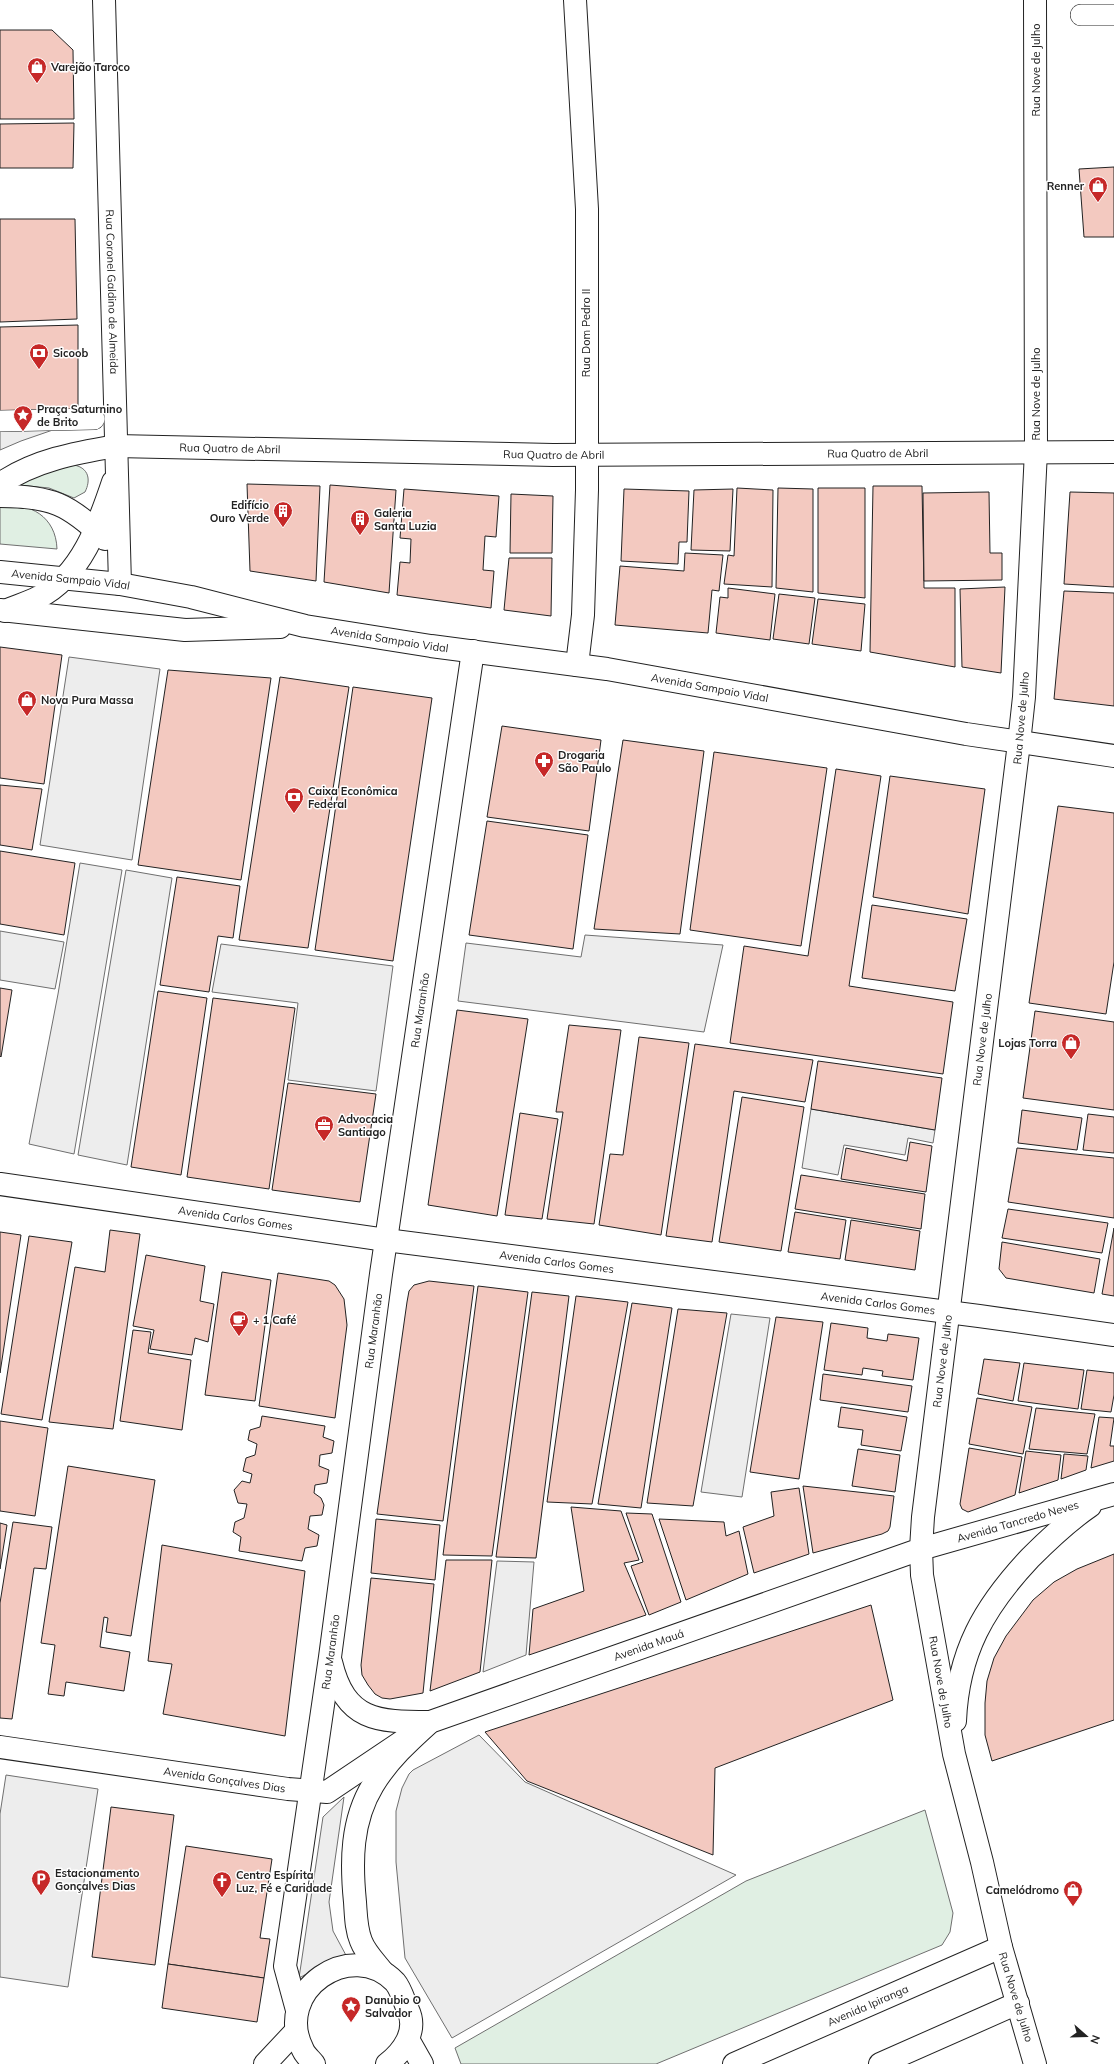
<svg xmlns="http://www.w3.org/2000/svg" width="1114" height="2064" font-family="Mulish,sans-serif">
  <style>
    .green { fill: #e0efe3; stroke: #6f6f6f }
    .parking { fill: #ededed; stroke: #6f6f6f }
    .building { fill: #f3c9c0; stroke: #222 }
    .lines { fill: none; stroke-linecap: round; stroke-linejoin: round }
    .pedestrian-casing { stroke: #222; stroke-width: 22 }
    .minor-casing { stroke: #222; stroke-width: 24 }
    .tertiary-casing { stroke: #222; stroke-width: 24 }
    .secondary-casing { stroke: #222; stroke-width: 24 }
    .primary-casing { stroke: #222; stroke-width: 24 }
    .pedestrian { stroke: #fff; stroke-width: 21 }
    .minor { stroke: #fff; stroke-width: 22 }
    .tertiary { stroke: #fff; stroke-width: 22 }
    .secondary { stroke: #fff; stroke-width: 22 }
    .primary { stroke: #fff; stroke-width: 22 }
    .labels { text-anchor: middle; stroke-width: 3; stroke-linejoin: round; paint-order: stroke }
    .poi-label { font-size: 11px; font-weight: bold; fill: #222; stroke: #fff; text-anchor: start }
    .street-label { font-size: 11px; fill: #222; stroke: #fff }
  </style>
  <rect width="100%" height="100%" fill="#fff"/>
  <g class="green">
    <path d="M74 465C89 468 91 480 85 492L74 498 49 488 19 485 37 475Z"/>
    <path d="M0 507C30 501 56 517 57 549L0 544Z"/>
    <polygon points="925,1810 953,1913 950,1932 942,1945 656,2064 461,2064 455,2048 746,1881"/>
  </g>
  <g class="parking">
    <polygon points="73,423 21,441 0,450 0,424"/>
    <polygon points="69,657 160,669 132,860 40,845"/>
    <polygon points="80,863 122,870 74,1154 29,1144 58,994"/>
    <polygon points="126,870 172,878 127,1165 78,1155"/>
    <polygon points="0,931 64,942 55,989 0,980"/>
    <polygon points="585,935 723,945 704,1032 458,1001 466,943 581,957"/>
    <polygon points="221,944 393,966 376,1091 288,1080 298,1003 212,992"/>
    <polygon points="811,1109 935,1130 933,1143 908,1138 905,1155 844,1145 838,1175 802,1168"/>
    <polygon points="731,1314 770,1318 742,1497 701,1492"/>
    <polygon points="497,1561 534,1562 526,1655 483,1672"/>
    <polygon points="479,1735 525,1782 736,1875 452,2038 405,1958 396,1862 396,1811 402,1788 409,1774 413,1770"/>
    <polygon points="6,1775 98,1789 68,1987 0,1977 0,1814"/>
    <polygon points="344,1797 329,1902 333,1931 348,1959 318,1968 299,1978 323,1817"/>
  </g>
  <g class="building">
    <polygon points="0,30 52,30 73,50 74,119 0,119"/>
    <polygon points="74,123 73,168 0,168 0,124"/>
    <polygon points="1114,167 1114,237 1084,237 1079,169"/>
    <polygon points="0,219 75,219 77,319 0,322"/>
    <polygon points="78,325 78,413 0,415 0,327"/>
    <polygon points="247,484 320,486 316,581 250,571"/>
    <polygon points="330,485 396,490 389,593 324,582"/>
    <polygon points="873,486 922,486 924,588 955,588 955,667 870,652"/>
    <polygon points="737,488 773,490 772,587 724,584 728,555 734,556"/>
    <polygon points="778,488 813,489 813,592 776,588"/>
    <polygon points="818,488 865,488 865,598 818,593"/>
    <polygon points="404,489 499,496 496,537 485,536 483,570 494,571 491,608 397,595 400,562 410,563 411,539 400,538"/>
    <polygon points="624,489 689,491 687,542 679,542 678,564 621,561"/>
    <polygon points="733,489 730,551 691,550 694,490"/>
    <polygon points="989,492 990,553 1002,553 1002,580 924,581 923,493"/>
    <polygon points="1070,492 1114,493 1114,587 1064,584"/>
    <polygon points="511,494 553,496 552,553 510,553"/>
    <polygon points="685,553 723,555 719,591 712,590 708,633 615,625 620,566 684,571"/>
    <polygon points="509,558 552,558 551,616 504,610"/>
    <polygon points="1005,587 1001,673 962,667 960,589"/>
    <polygon points="728,588 775,594 770,640 716,633 720,597 728,598"/>
    <polygon points="1064,591 1114,593 1114,706 1054,699"/>
    <polygon points="779,594 815,598 809,644 773,639"/>
    <polygon points="818,599 865,604 861,651 812,644"/>
    <polygon points="0,647 62,655 44,784 0,778"/>
    <polygon points="168,670 271,678 241,880 138,865"/>
    <polygon points="280,677 349,687 308,948 239,940"/>
    <polygon points="353,687 432,698 393,961 315,950"/>
    <polygon points="502,726 601,740 589,831 487,817"/>
    <polygon points="623,740 704,751 680,934 594,929"/>
    <polygon points="714,752 827,768 801,946 690,930"/>
    <polygon points="836,769 881,776 849,986 953,1002 943,1074 730,1043 744,946 808,956"/>
    <polygon points="890,776 985,789 968,914 873,897"/>
    <polygon points="0,785 42,789 32,850 0,845"/>
    <polygon points="1058,806 1114,813 1114,962 1106,1014 1029,1003"/>
    <polygon points="487,821 588,835 573,949 469,935"/>
    <polygon points="0,851 75,863 64,935 0,924"/>
    <polygon points="177,877 240,886 233,938 218,936 209,992 160,985"/>
    <polygon points="872,905 967,919 955,991 862,978"/>
    <polygon points="0,988 12,990 1,1057 0,1056"/>
    <polygon points="158,991 207,998 181,1175 131,1167"/>
    <polygon points="213,998 295,1008 269,1189 187,1177"/>
    <polygon points="457,1010 528,1019 497,1216 428,1205"/>
    <polygon points="1035,1011 1114,1022 1114,1110 1023,1098"/>
    <polygon points="569,1025 621,1030 594,1224 547,1219 563,1112 556,1112"/>
    <polygon points="639,1037 689,1043 661,1235 599,1225 610,1154 623,1155"/>
    <polygon points="695,1044 813,1060 805,1102 734,1091 712,1242 666,1236"/>
    <polygon points="818,1061 942,1078 935,1130 811,1109"/>
    <polygon points="288,1083 376,1094 360,1202 272,1190"/>
    <polygon points="742,1097 804,1107 781,1251 719,1242"/>
    <polygon points="1022,1110 1082,1118 1077,1150 1018,1143"/>
    <polygon points="520,1113 558,1119 542,1219 505,1215"/>
    <polygon points="1088,1114 1114,1117 1114,1153 1083,1150"/>
    <polygon points="910,1142 932,1146 926,1192 841,1179 846,1148 907,1161"/>
    <polygon points="1017,1148 1114,1158 1114,1218 1008,1202"/>
    <polygon points="801,1175 925,1194 921,1229 795,1209"/>
    <polygon points="1008,1209 1108,1223 1102,1253 1002,1238"/>
    <polygon points="795,1212 846,1220 840,1259 788,1252"/>
    <polygon points="851,1220 920,1231 915,1270 845,1260"/>
    <polygon points="1114,1228 1114,1296 1102,1294"/>
    <polygon points="110,1230 140,1234 113,1429 49,1422 75,1267 105,1272"/>
    <polygon points="0,1232 21,1235 0,1373"/>
    <polygon points="29,1236 72,1242 42,1420 1,1414"/>
    <polygon points="1002,1242 1100,1259 1094,1293 1006,1278 999,1269"/>
    <polygon points="146,1255 205,1266 200,1301 214,1304 208,1342 195,1338 192,1355 150,1349 154,1330 133,1326"/>
    <polygon points="222,1272 271,1280 255,1401 205,1395"/>
    <polygon points="278,1273 329,1281 335,1285 344,1299 347,1325 335,1418 259,1406"/>
    <polygon points="429,1281 474,1286 443,1521 377,1514 407,1302 409,1291 414,1285"/>
    <polygon points="478,1286 528,1292 492,1556 443,1555"/>
    <polygon points="532,1292 569,1296 536,1558 496,1557"/>
    <polygon points="576,1296 628,1302 592,1504 547,1502"/>
    <polygon points="632,1303 672,1308 641,1508 598,1504"/>
    <polygon points="678,1309 727,1313 693,1506 647,1503"/>
    <polygon points="776,1317 823,1322 799,1479 750,1472"/>
    <polygon points="831,1323 868,1328 867,1338 887,1341 888,1334 919,1338 913,1380 882,1376 883,1371 863,1368 862,1375 824,1370"/>
    <polygon points="133,1330 151,1332 148,1353 191,1360 182,1430 120,1421"/>
    <polygon points="984,1359 1020,1363 1013,1401 978,1394"/>
    <polygon points="1024,1363 1084,1370 1078,1409 1018,1401"/>
    <polygon points="1087,1370 1114,1373 1114,1395 1111,1412 1081,1409"/>
    <polygon points="823,1374 912,1386 908,1412 820,1400"/>
    <polygon points="977,1398 1032,1407 1023,1454 969,1444"/>
    <polygon points="841,1407 907,1417 901,1451 861,1445 863,1430 838,1427"/>
    <polygon points="1036,1408 1095,1414 1087,1454 1029,1449"/>
    <polygon points="262,1416 325,1426 323,1437 334,1441 332,1453 320,1455 319,1466 329,1470 327,1483 315,1485 314,1493 321,1498 324,1505 322,1515 310,1516 308,1529 319,1535 317,1546 305,1548 302,1561 239,1551 241,1537 233,1532 235,1522 244,1518 247,1504 238,1503 234,1490 242,1481 250,1483 252,1474 243,1471 246,1458 255,1455 257,1444 248,1440 250,1430 260,1427"/>
    <polygon points="1099,1417 1114,1418 1110,1446 1114,1446 1114,1461 1091,1468"/>
    <polygon points="0,1421 48,1428 35,1516 0,1511"/>
    <polygon points="969,1448 1022,1457 1015,1495 968,1512 962,1509 960,1504"/>
    <polygon points="858,1449 900,1455 895,1492 852,1486"/>
    <polygon points="1026,1451 1061,1455 1058,1480 1019,1493"/>
    <polygon points="1064,1454 1088,1456 1086,1470 1061,1479"/>
    <polygon points="68,1466 155,1480 131,1636 106,1632 108,1618 104,1617 100,1647 130,1652 124,1691 66,1682 64,1696 48,1694 55,1645 41,1643"/>
    <polygon points="803,1486 894,1496 890,1527 888,1531 882,1534 813,1553"/>
    <polygon points="799,1488 809,1554 754,1573 743,1527 774,1516 771,1492"/>
    <polygon points="571,1507 621,1511 639,1560 624,1563 646,1615 529,1655 533,1609 584,1591"/>
    <polygon points="626,1513 652,1514 681,1602 649,1615 631,1566 643,1562"/>
    <polygon points="376,1519 440,1525 435,1580 371,1573"/>
    <polygon points="659,1519 724,1522 726,1536 739,1531 748,1574 686,1600"/>
    <polygon points="13,1522 52,1527 46,1569 34,1568 12,1719 0,1718 0,1603"/>
    <polygon points="0,1523 7,1525 0,1569"/>
    <polygon points="162,1545 305,1571 285,1736 163,1714 172,1664 148,1661"/>
    <polygon points="1114,1554 1114,1720 992,1761 985,1735 985,1703 987,1681 994,1658 1006,1636 1033,1600 1054,1582 1077,1569"/>
    <polygon points="446,1560 492,1560 480,1672 430,1691"/>
    <polygon points="371,1578 434,1584 423,1693 390,1699 382,1698 375,1694 368,1685 362,1675 361,1665"/>
    <polygon points="871,1605 893,1700 715,1768 713,1855 527,1781 485,1732"/>
    <polygon points="111,1807 174,1815 155,1965 92,1957"/>
    <polygon points="186,1846 272,1859 260,1938 270,1939 264,1978 168,1964"/>
    <polygon points="168,1964 264,1978 257,2022 162,2008"/>
  </g>
  <g class="lines">
    <defs>
      <g id="pedestrian">
        <polyline points="1081,15 1114,15"/>
        <polyline points="0,421 94,419"/>
      </g>
      <g id="minor">
        <path id="s1" d="M104 0 120 584"/>
        <polyline points="575,0 587,209 587,490 583,615 577,665"/>
        <path id="s2" d="M0 484C35 460 75 453 116 446L553 455 1114 452"/>
        <path d="M0 496C51 496 69 504 105 539"/>
        <path d="M5 611C16 606 28 603 39 597 81 576 99 524 113 482"/>
        <path id="s3" d="M0 1747 288 1789 327 1792 406 1739"/>
      </g>
      <g id="tertiary">
        <polyline points="1019,743 1024,697 1036,451 1035,0"/>
        <path id="s4" d="M0 1184 386 1240"/>
      </g>
      <g id="secondary">
        <path id="s5" d="M386 1240 979 1316 1114 1335"/>
        <path d="M955 1721C958 1652 984 1607 1030 1558 1049 1539 1068 1521 1090 1506"/>
        <polyline points="409,2041 422,2064"/>
        <path id="s6" d="M734 2064 1001 1947"/>
        <polyline points="880,2064 1018,2003"/>
        <path id="s7" d="M1035 2064 1001 1947 982 1862 954 1754 922 1575 921 1549 1114 1494"/>
      </g>
      <g id="primary">
        <path id="s8" d="M0 572 120 584 191 597 305 626 431 646 607 669 966 734 1114 756"/>
        <polyline points="0,610 185,630 280,627"/>
        <path d="M331 1662C345 1721 377 1722 430 1722"/>
        <path id="s9" d="M382 1971C375 1962 365 1952 361 1941 356 1929 356 1916 355 1902 351 1862 351 1821 373 1785 388 1760 409 1741 430 1722L921 1549 923 1517 1019 743"/>
        <path id="s10" d="M297 2010 285 1966 330 1657 381 1274 473 651"/>
        <polyline points="265,2064 296,2031"/>
        <path d="M314 2064C311 2060 305 2055 303 2050 272 1990 352 1937 395 1982 401 1989 404 2001 408 2010 418 2031 403 2052 387 2064"/>
      </g>
    </defs>
    <use href="#pedestrian" class="pedestrian-casing"/>
    <use href="#minor" class="minor-casing"/>
    <use href="#tertiary" class="tertiary-casing"/>
    <use href="#secondary" class="secondary-casing"/>
    <use href="#primary" class="primary-casing"/>
    <use href="#pedestrian" class="pedestrian"/>
    <use href="#minor" class="minor"/>
    <use href="#tertiary" class="tertiary"/>
    <use href="#secondary" class="secondary"/>
    <use href="#primary" class="primary"/>
  </g>
  <defs>
    <symbol id="shop-pin" viewBox="-11 -11 22 30"><path d="M0 17L-7.5 6A9.5 9.5 0 1 1 7.5 6Z" fill="#c62828" stroke="#fff"/><path d="M-5-2.5h2.3a2.7 3.5 0 0 1 5.4 0H5L5.5 6h-11ZM-1.5-2.5h3a1.5 2.3 0 0 0-3 0Z" fill="#fff"/></symbol>
    <symbol id="bank-pin" viewBox="-11 -11 22 30"><path d="M0 17L-7.5 6A9.5 9.5 0 1 1 7.5 6Z" fill="#c62828" stroke="#fff"/><path d="M-6-4H6V4H-6ZM0-2.3a2.3 2.3 0 1 0 0 4.6a2.3 2.3 0 1 0 0-4.6Z" fill="#fff"/></symbol>
    <symbol id="sight-pin" viewBox="-11 -11 22 30"><path d="M0 17L-7.5 6A9.5 9.5 0 1 1 7.5 6Z" fill="#c62828" stroke="#fff"/><path d="M0-6L1.8-2.2L6-1.7L2.9 1.2L3.7 5.4L0 3.3L-3.7 5.4L-2.9 1.2L-6-1.7L-1.8-2.2Z" fill="#fff"/></symbol>
    <symbol id="building-pin" viewBox="-11 -11 22 30"><path d="M0 17L-7.5 6A9.5 9.5 0 1 1 7.5 6Z" fill="#c62828" stroke="#fff"/><path d="M-4-6H4V6H1V3H-1V6H-4ZM-2.5-4.3h1.7v1.8h-1.7ZM.8-4.3h1.7v1.8H.8ZM-2.5-1h1.7V.8h-1.7ZM.8-1h1.7V.8H.8Z" fill="#fff"/></symbol>
    <symbol id="pharmacy-pin" viewBox="-11 -11 22 30"><path d="M0 17L-7.5 6A9.5 9.5 0 1 1 7.5 6Z" fill="#c62828" stroke="#fff"/><path d="M-2-6h4v4h4v4h-4v4h-4v-4h-4v-4h4Z" fill="#fff"/></symbol>
    <symbol id="office-pin" viewBox="-11 -11 22 30"><path d="M0 17L-7.5 6A9.5 9.5 0 1 1 7.5 6Z" fill="#c62828" stroke="#fff"/><path d="M-6-3h4V-5.5h4V-3h4V5H-6ZM-1-4.5V-3h2v-1.5ZM-6 0V1H6V0Z" fill="#fff"/></symbol>
    <symbol id="cafe-pin" viewBox="-11 -11 22 30"><path d="M0 17L-7.5 6A9.5 9.5 0 1 1 7.5 6Z" fill="#c62828" stroke="#fff"/><path d="M-5.5-4.5H6V0H3Q3 3.5 0 3.5H-2.5Q-5.5 3.5-5.5 0ZM3-3.2v2h1.7v-2ZM-6 4.5H4V6H-6Z" fill="#fff"/></symbol>
    <symbol id="parking-pin" viewBox="-11 -11 22 30"><path d="M0 17L-7.5 6A9.5 9.5 0 1 1 7.5 6Z" fill="#c62828" stroke="#fff"/><path d="M-3.5-5.5H1a3.5 3.5 0 0 1 0 7H-1V5.5H-3.5ZM-1-3.4V-.6H.8a1.4 1.4 0 0 0 0-2.8Z" fill="#fff"/></symbol>
    <symbol id="church-pin" viewBox="-11 -11 22 30"><path d="M0 17L-7.5 6A9.5 9.5 0 1 1 7.5 6Z" fill="#c62828" stroke="#fff"/><path d="M-1.2-6h2.4v3.5h3.3v2.4h-3.3V6h-2.4V-.1h-3.3v-2.4h3.3Z" fill="#fff"/></symbol>
  </defs>
  <g fill-rule="evenodd">
    <use href="#shop-pin" x="26" y="56" width="22" height="30"/>
    <use href="#shop-pin" x="1087" y="175" width="22" height="30"/>
    <use href="#bank-pin" x="28" y="342" width="22" height="30"/>
    <use href="#sight-pin" x="12" y="404" width="22" height="30"/>
    <use href="#building-pin" x="272" y="500" width="22" height="30"/>
    <use href="#building-pin" x="349" y="508" width="22" height="30"/>
    <use href="#shop-pin" x="16" y="689" width="22" height="30"/>
    <use href="#pharmacy-pin" x="533" y="750" width="22" height="30"/>
    <use href="#bank-pin" x="283" y="786" width="22" height="30"/>
    <use href="#shop-pin" x="1060" y="1032" width="22" height="30"/>
    <use href="#office-pin" x="313" y="1114" width="22" height="30"/>
    <use href="#cafe-pin" x="228" y="1309" width="22" height="30"/>
    <use href="#parking-pin" x="30" y="1868" width="22" height="30"/>
    <use href="#church-pin" x="211" y="1870" width="22" height="30"/>
    <use href="#shop-pin" x="1062" y="1879" width="22" height="30"/>
    <use href="#sight-pin" x="340" y="1995" width="22" height="30"/>
  </g>
  <g class="labels">
    <g class="poi-label">
      <text x="51" y="71">Varejão Taroco</text>
      <text x="1084" y="190" text-anchor="end">Renner</text>
      <text x="53" y="357">Sicoob</text>
      <text x="37" y="413">Praça Saturnino<tspan x="37" dy="13">de Brito</tspan></text>
      <text x="269" y="509" text-anchor="end">Edifício<tspan x="269" dy="13">Ouro Verde</tspan></text>
      <text x="374" y="517">Galeria<tspan x="374" dy="13">Santa Luzia</tspan></text>
      <text x="41" y="704">Nova Pura Massa</text>
      <text x="558" y="759">Drogaria<tspan x="558" dy="13">São Paulo</tspan></text>
      <text x="308" y="795">Caixa Econômica<tspan x="308" dy="13">Federal</tspan></text>
      <text x="1057" y="1047" text-anchor="end">Lojas Torra</text>
      <text x="338" y="1123">Advocacia<tspan x="338" dy="13">Santiago</tspan></text>
      <text x="253" y="1324">+ 1 Café</text>
      <text x="55" y="1877">Estacionamento<tspan x="55" dy="13">Gonçalves Dias</tspan></text>
      <text x="236" y="1879">Centro Espírita<tspan x="236" dy="13">Luz, Fé e Caridade</tspan></text>
      <text x="1059" y="1894" text-anchor="end">Camelódromo</text>
      <text x="365" y="2004">Danubio O<tspan x="365" dy="13">Salvador</tspan></text>
    </g>
    <g class="street-label">
      <text transform="translate(1036 70) rotate(-90)" y="4">Rua Nove de Julho</text>
      <text dy="4" stroke="none"><textPath href="#s1" startOffset="292">Rua Coronel Galdino de Almeida</textPath></text>
      <text transform="translate(586 333) rotate(-90)" y="4">Rua Dom Pedro II</text>
      <text transform="translate(1036 394) rotate(-90)" y="4">Rua Nove de Julho</text>
      <text dy="4" stroke="none"><textPath href="#s2" startOffset="237">Rua Quatro de Abril</textPath></text>
      <text dy="4" stroke="none"><textPath href="#s2" startOffset="885">Rua Quatro de Abril</textPath></text>
      <text dy="4" stroke="none"><textPath href="#s2" startOffset="561">Rua Quatro de Abril</textPath></text>
      <text dy="4" stroke="none"><textPath href="#s8" startOffset="71">Avenida Sampaio Vidal</textPath></text>
      <text dy="4" stroke="none"><textPath href="#s8" startOffset="396">Avenida Sampaio Vidal</textPath></text>
      <text dy="4" stroke="none"><textPath href="#s8" startOffset="720">Avenida Sampaio Vidal</textPath></text>
      <text transform="translate(1021 718) rotate(-85)" y="4">Rua Nove de Julho</text>
      <text dy="4" stroke="none"><textPath href="#s10" startOffset="1011">Rua Maranhão</textPath></text>
      <text dy="4" stroke="none"><textPath href="#s9" startOffset="1316">Rua Nove de Julho</textPath></text>
      <text dy="4" stroke="none"><textPath href="#s4" startOffset="238">Avenida Carlos Gomes</textPath></text>
      <text dy="4" stroke="none"><textPath href="#s5" startOffset="172">Avenida Carlos Gomes</textPath></text>
      <text dy="4" stroke="none"><textPath href="#s5" startOffset="496">Avenida Carlos Gomes</textPath></text>
      <text dy="4" stroke="none"><textPath href="#s10" startOffset="687">Rua Maranhão</textPath></text>
      <text dy="4" stroke="none"><textPath href="#s9" startOffset="992">Rua Nove de Julho</textPath></text>
      <text dy="4" stroke="none"><textPath href="#s7" startOffset="629">Avenida Tancredo Neves</textPath></text>
      <text dy="4" stroke="none"><textPath href="#s9" startOffset="514">Avenida Mauá</textPath></text>
      <text dy="4" stroke="none"><textPath href="#s10" startOffset="363">Rua Maranhão</textPath></text>
      <text transform="translate(941 1682) rotate(80)" y="4">Rua Nove de Julho</text>
      <text dy="4" stroke="none"><textPath href="#s3" startOffset="227">Avenida Gonçalves Dias</textPath></text>
      <text transform="translate(1016 1997) rotate(73)" y="4">Rua Nove de Julho</text>
      <text dy="4" stroke="none"><textPath href="#s6" startOffset="146">Avenida Ipiranga</textPath></text>
    </g>
  </g>
  <g transform="translate(1086 2036) rotate(110)" stroke="#ffffff" stroke-width="3" paint-order="stroke">
  <path d="M0-3L7 15L0 10L-7 15Z" fill="#222222"/>
  <text y="-6" font-size="11" font-weight="bold" text-anchor="middle" fill="#222222">N</text>
  </g>
</svg>
